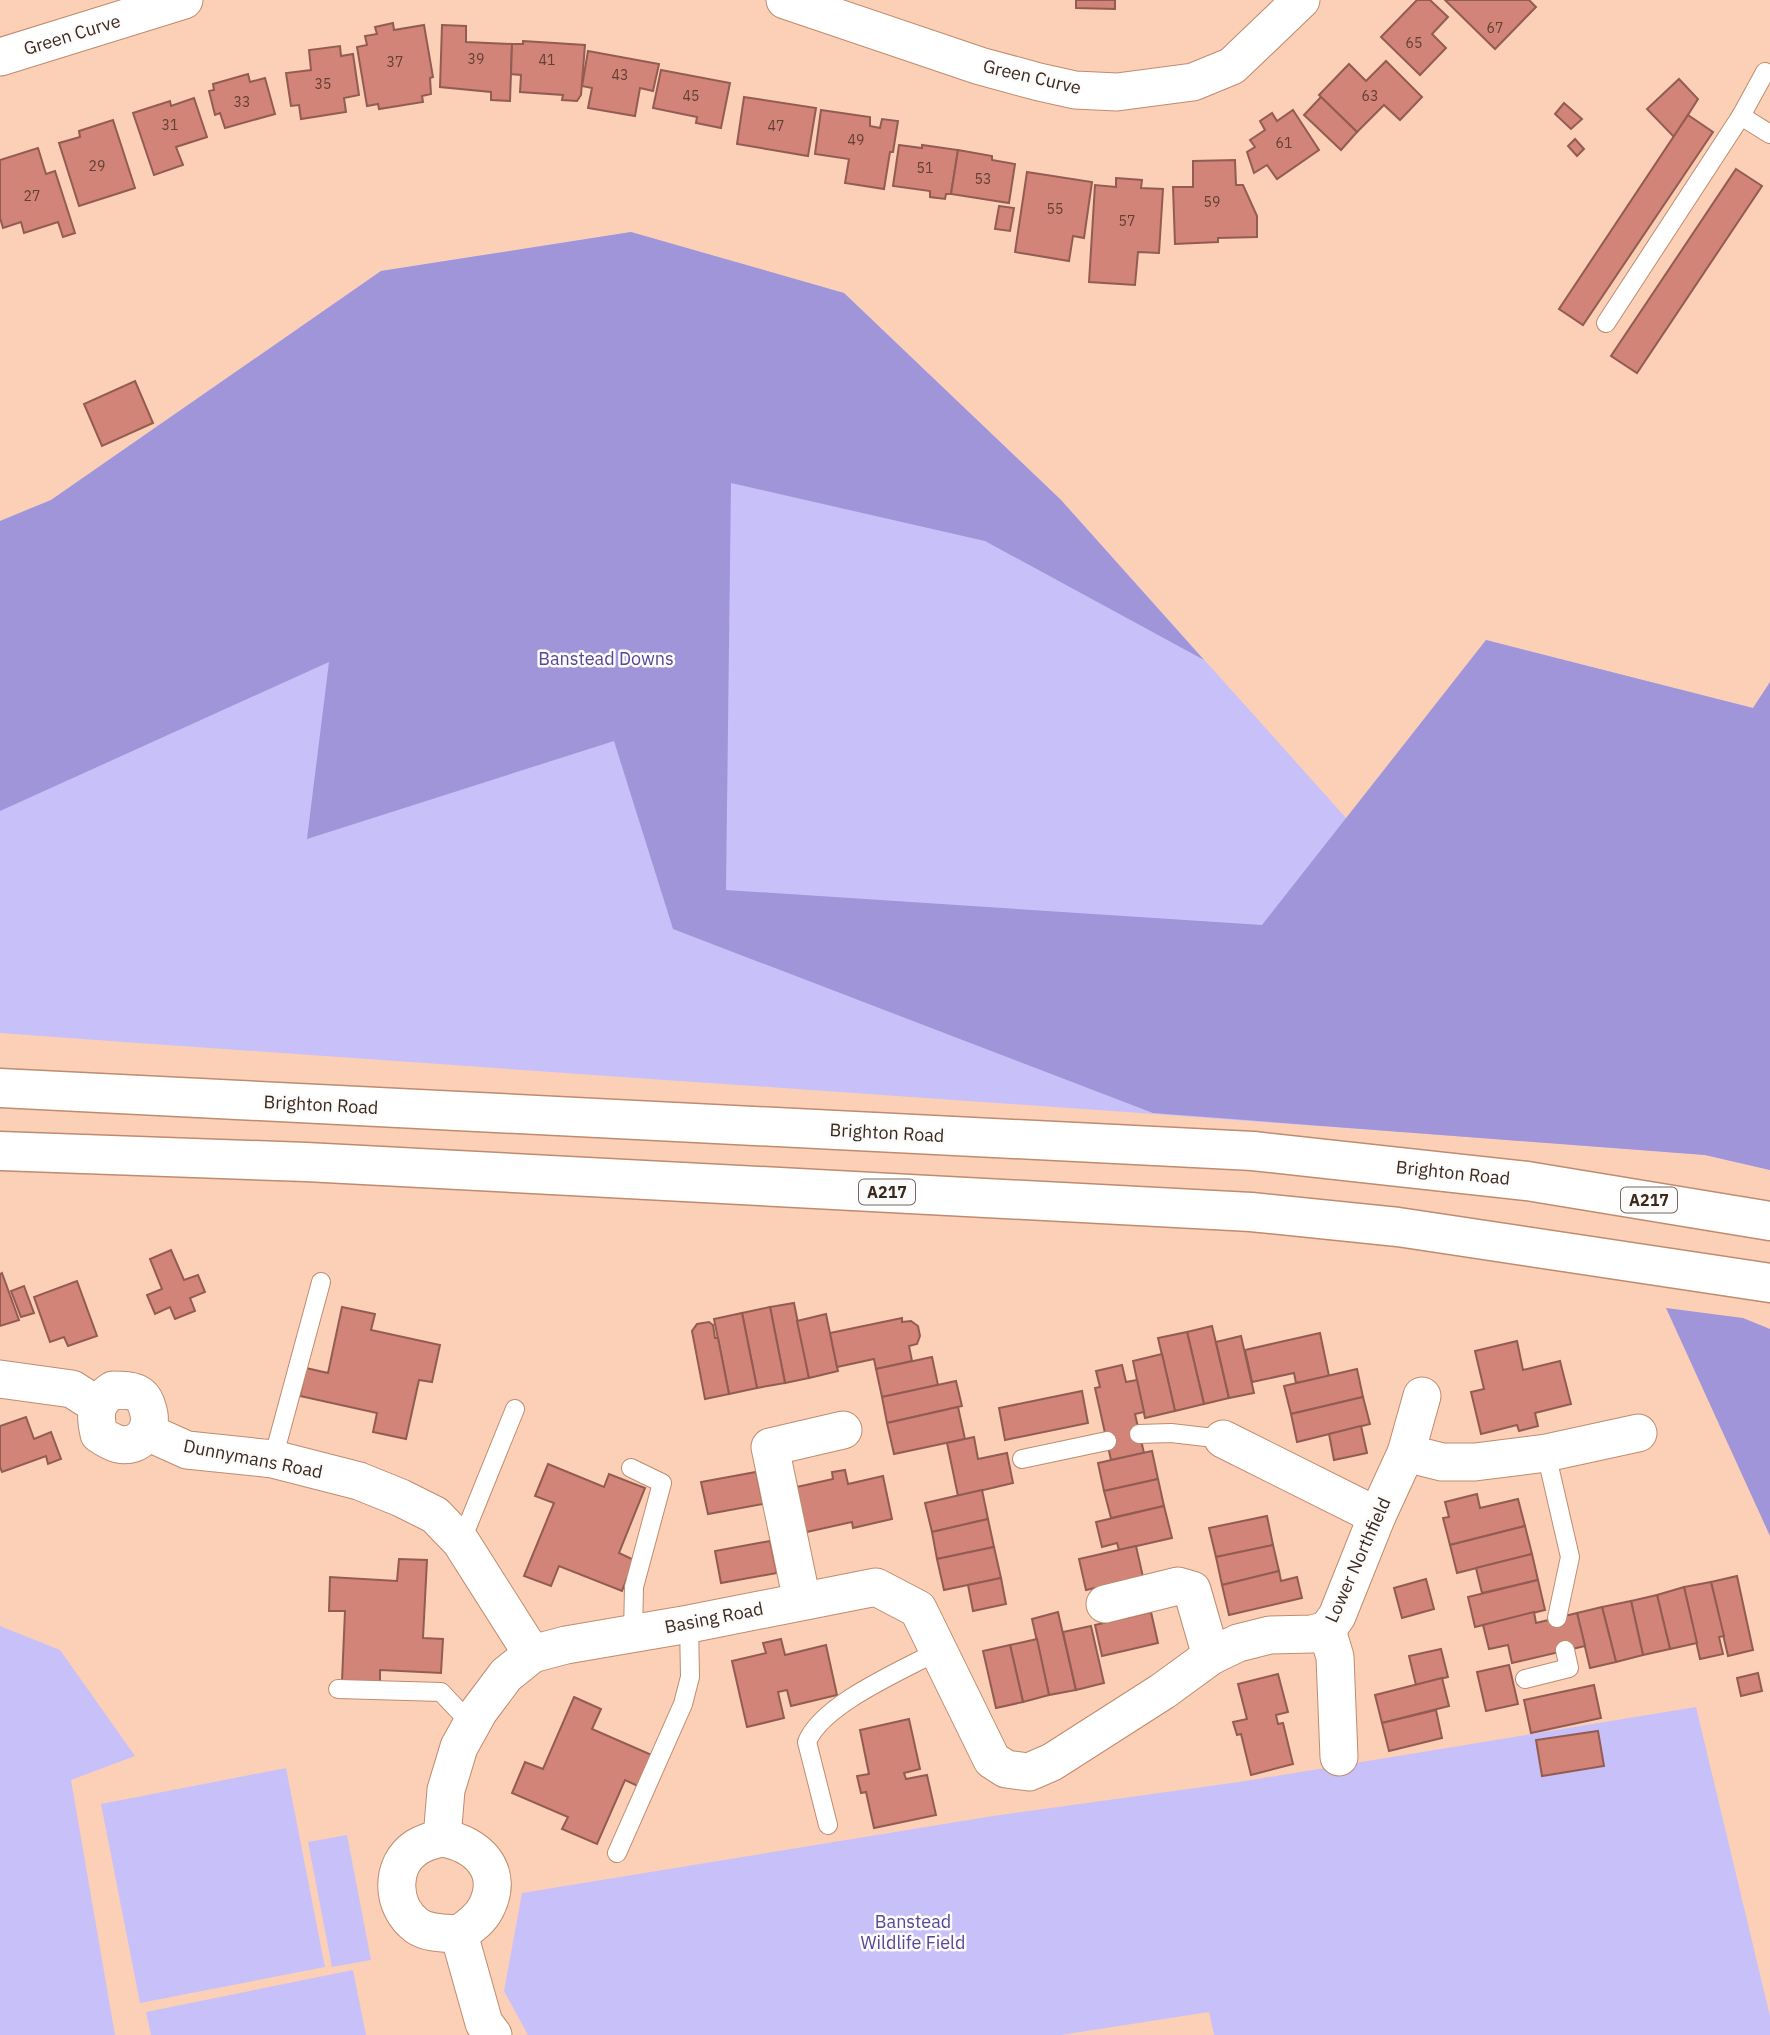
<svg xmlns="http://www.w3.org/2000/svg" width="1770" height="2035" font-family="'IBM Plex Sans',sans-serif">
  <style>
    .green { fill: #c8c0f9 }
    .forest { fill: #9f95d8 }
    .building { fill: #d18477; stroke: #935c52; stroke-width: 2 }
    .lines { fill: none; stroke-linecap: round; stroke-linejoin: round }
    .service-casing { stroke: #be8b6e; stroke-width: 20 }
    .minor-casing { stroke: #be8b6e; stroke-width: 39 }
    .trunk-casing { stroke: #be8b6e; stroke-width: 41 }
    .service { stroke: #fff; stroke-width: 18 }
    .minor { stroke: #fff; stroke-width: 37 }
    .trunk { stroke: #fff; stroke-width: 38 }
    .labels { text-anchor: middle; stroke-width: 5; stroke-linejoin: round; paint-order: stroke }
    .number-label { font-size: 14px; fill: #623f33 }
    .shield { fill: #fbfbfb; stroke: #76675f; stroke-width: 2 }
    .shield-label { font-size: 16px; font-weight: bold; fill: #3d281c }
    .street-label { font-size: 18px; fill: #3d281c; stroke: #fbfbfb }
    .park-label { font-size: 18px; fill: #574595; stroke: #fbfbfb }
  </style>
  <rect width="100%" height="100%" fill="#fcd0b7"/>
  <g class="green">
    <path d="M631 232 844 293 1061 500 1347 819 1486 640 1753 708 1770 682V1170L1705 1155C1137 1111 568 1074 0 1033V521L51 500 381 271Z"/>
    <polygon points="0,1626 60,1650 135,1756 71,1780 115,2035 0,2035"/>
    <polygon points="1696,1707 1770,2016 1770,2035 1214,2035 1209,2012 1061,2035 528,2035 504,1991 522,1893 993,1816 1239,1782"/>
    <polygon points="286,1768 325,1967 140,2003 101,1804"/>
    <polygon points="347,1835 371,1960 332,1967 308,1842"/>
    <polygon points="353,1970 366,2035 151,2035 146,2012"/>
  </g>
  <g class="forest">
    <polygon points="631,232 844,293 1061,500 1204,660 985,541 731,483 726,890 1262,925 1486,640 1753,708 1770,682 1770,1170 1705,1155 1153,1113 673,929 614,741 307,839 329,662 0,811 0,521 51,500 381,271"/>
    <polygon points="1666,1308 1743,1318 1770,1329 1770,1536"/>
  </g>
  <g class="building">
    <polygon points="1076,0 1115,0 1115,9 1076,8"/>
    <polygon points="1417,0 1430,0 1448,17 1432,34 1446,48 1420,75 1381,37"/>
    <polygon points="1445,0 1529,0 1536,7 1495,49"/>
    <polygon points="393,23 394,30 424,25 433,77 430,78 431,94 422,96 423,102 379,109 378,104 367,106 357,47 367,45 365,36 377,34 375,27"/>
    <polygon points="442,25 466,26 466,42 512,44 510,101 491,100 491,92 440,87"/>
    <polygon points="523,41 585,45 581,95 577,101 562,100 563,95 520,92 521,75 511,74 512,44 523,44"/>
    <polygon points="340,46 341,56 353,54 359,95 344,98 346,112 301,119 299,105 291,106 286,73 311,70 309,50"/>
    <polygon points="588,51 659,64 653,91 640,88 635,116 588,108 592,88 582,86"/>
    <polygon points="1386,61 1422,97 1400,120 1384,105 1357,132 1319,95 1349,64 1366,81"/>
    <polygon points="661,70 730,83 721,128 696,123 697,117 653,108"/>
    <polygon points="248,74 250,82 265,78 275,114 225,128 220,113 215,115 209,91 214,90 213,84"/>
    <polygon points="1679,79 1698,99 1674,137 1647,109"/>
    <polygon points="744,97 816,108 808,156 737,144"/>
    <polygon points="1321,97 1357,132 1341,150 1304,115"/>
    <polygon points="194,98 207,137 176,147 183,165 154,175 133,113 170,101 171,106"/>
    <polygon points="1564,103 1582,119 1571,129 1555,114"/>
    <polygon points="821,110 870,117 870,126 880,128 882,119 898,121 893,152 890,152 884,189 845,183 849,159 815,154"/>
    <polygon points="1293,110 1319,150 1277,179 1267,165 1254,173 1247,152 1255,147 1250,140 1265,130 1260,121 1272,113 1277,121"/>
    <polygon points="1688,115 1713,132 1583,325 1559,309"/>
    <polygon points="113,120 135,188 79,206 59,143 80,137 79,131"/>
    <polygon points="1575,139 1584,149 1577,156 1568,146"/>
    <polygon points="899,145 922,148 922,145 958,150 951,194 946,194 945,199 930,197 930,191 893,186"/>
    <polygon points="38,148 46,174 55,171 75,233 63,237 58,222 24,233 21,222 3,228 0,218 0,160"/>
    <polygon points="958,150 992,156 992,160 1015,164 1009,203 951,194"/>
    <polygon points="1235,160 1236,185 1243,185 1257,216 1257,237 1218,238 1218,242 1175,244 1173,187 1193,187 1193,161"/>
    <polygon points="1736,169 1762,186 1637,373 1611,356"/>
    <polygon points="1027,172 1092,182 1084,238 1073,236 1069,261 1015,252"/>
    <polygon points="1116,178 1142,180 1141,188 1163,189 1159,253 1138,252 1135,285 1089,282 1095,185 1116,187"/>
    <polygon points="999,206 1014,208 1010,231 995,229"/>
    <polygon points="135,381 153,423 102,446 84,404"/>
    <polygon points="171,1250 184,1280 198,1275 205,1292 190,1298 195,1311 175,1319 170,1307 155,1314 147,1295 162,1289 150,1259"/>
    <polygon points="2,1273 19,1320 0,1326 0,1274"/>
    <polygon points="77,1281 97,1336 68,1346 64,1337 50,1342 34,1297"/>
    <polygon points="24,1286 34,1313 21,1317 11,1291"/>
    <polygon points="794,1303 809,1378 785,1383 770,1307"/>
    <polygon points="342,1307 375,1314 371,1330 440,1345 432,1382 419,1380 406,1439 373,1432 377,1413 300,1396 306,1368 328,1373"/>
    <polygon points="770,1307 785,1383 757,1388 742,1313"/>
    <polygon points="742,1313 757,1388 729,1394 714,1319"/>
    <polygon points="826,1314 838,1371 809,1378 797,1321"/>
    <polygon points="902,1318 902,1322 911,1321 918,1326 920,1336 917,1344 909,1346 912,1361 876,1369 874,1359 837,1367 830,1333"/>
    <polygon points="709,1322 713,1325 715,1338 718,1338 729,1394 705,1399 692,1331 697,1324"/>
    <polygon points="1212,1326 1229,1398 1204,1404 1187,1332"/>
    <polygon points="1187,1332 1204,1404 1175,1411 1158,1338"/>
    <polygon points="1320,1333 1329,1376 1296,1383 1294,1373 1252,1382 1245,1350"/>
    <polygon points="1241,1336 1254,1393 1229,1398 1216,1342"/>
    <polygon points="1517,1341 1523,1370 1560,1361 1571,1404 1535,1413 1538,1426 1519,1431 1517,1425 1481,1434 1471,1392 1484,1389 1475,1351"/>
    <polygon points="1162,1354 1175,1411 1145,1418 1133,1361"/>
    <polygon points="932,1357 938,1385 882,1397 876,1369"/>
    <polygon points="1122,1365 1126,1382 1137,1380 1144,1412 1135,1414 1144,1453 1111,1460 1095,1388 1100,1387 1096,1371"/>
    <polygon points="1357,1369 1363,1397 1291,1414 1284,1386"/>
    <polygon points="956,1381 962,1406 887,1423 882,1397"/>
    <polygon points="1082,1391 1088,1423 1005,1440 999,1408"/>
    <polygon points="1363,1397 1370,1424 1297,1442 1291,1414"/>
    <polygon points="958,1407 965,1439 894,1454 887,1423"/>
    <polygon points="26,1417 34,1439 51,1432 61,1459 48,1464 46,1456 2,1472 0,1467 0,1426"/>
    <polygon points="1361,1426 1367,1453 1334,1460 1329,1434"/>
    <polygon points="974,1437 978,1459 1007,1453 1013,1483 958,1496 947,1443"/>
    <polygon points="1152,1451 1158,1479 1104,1491 1098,1463"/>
    <polygon points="548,1464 604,1487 609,1474 645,1488 619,1553 634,1560 622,1591 559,1566 551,1586 524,1576 554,1503 535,1496"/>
    <polygon points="845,1470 848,1484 883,1476 892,1519 853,1528 852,1522 802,1533 792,1488 833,1479 832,1472"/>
    <polygon points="756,1472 763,1504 708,1514 701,1482"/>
    <polygon points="1158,1479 1164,1506 1111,1518 1104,1491"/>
    <polygon points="982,1490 988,1519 932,1532 925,1503"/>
    <polygon points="1477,1494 1480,1508 1518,1499 1525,1526 1450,1545 1443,1518 1449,1517 1445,1502"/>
    <polygon points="1164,1506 1172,1538 1119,1550 1117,1543 1102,1547 1096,1522"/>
    <polygon points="1267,1516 1273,1545 1216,1557 1209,1528"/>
    <polygon points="988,1519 994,1547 937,1559 932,1532"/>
    <polygon points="1525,1526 1532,1554 1457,1573 1450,1545"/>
    <polygon points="770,1541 777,1573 721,1583 715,1551"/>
    <polygon points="1273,1545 1279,1571 1222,1585 1216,1557"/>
    <polygon points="1136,1546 1143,1577 1086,1590 1079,1559"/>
    <polygon points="994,1547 1001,1578 944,1590 937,1559"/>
    <polygon points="1532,1554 1538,1580 1482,1593 1476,1568"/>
    <polygon points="399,1559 427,1560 423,1638 443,1639 441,1673 380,1670 380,1683 342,1681 345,1611 329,1611 330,1577 397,1581"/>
    <polygon points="1279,1571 1281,1581 1297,1577 1302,1598 1229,1615 1222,1585"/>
    <polygon points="1737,1576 1753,1650 1728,1656 1711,1582"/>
    <polygon points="1001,1578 1006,1604 973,1611 968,1585"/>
    <polygon points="1426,1579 1434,1609 1402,1618 1394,1588"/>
    <polygon points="1538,1580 1545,1610 1475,1627 1468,1597"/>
    <polygon points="1711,1582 1724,1636 1719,1637 1723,1654 1700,1659 1684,1587"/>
    <polygon points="1684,1587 1697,1643 1670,1649 1657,1595"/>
    <polygon points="1657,1595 1670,1649 1643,1655 1631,1601"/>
    <polygon points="1631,1601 1643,1655 1616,1662 1602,1607"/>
    <polygon points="1602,1607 1616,1662 1590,1668 1577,1613"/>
    <polygon points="1058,1612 1076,1690 1049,1695 1032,1619"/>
    <polygon points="1151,1612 1158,1643 1102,1656 1095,1625"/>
    <polygon points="1534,1612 1536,1623 1577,1613 1585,1646 1512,1663 1508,1645 1489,1649 1483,1625"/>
    <polygon points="1091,1626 1104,1683 1076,1690 1063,1632"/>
    <polygon points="781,1639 785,1655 826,1645 837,1695 791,1706 787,1690 778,1692 784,1718 747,1727 732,1661 766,1653 763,1643"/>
    <polygon points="1037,1639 1049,1695 1023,1702 1010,1645"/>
    <polygon points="1010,1645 1023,1702 996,1708 983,1651"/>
    <polygon points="1441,1649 1448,1677 1416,1685 1409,1656"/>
    <polygon points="1509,1665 1518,1704 1486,1711 1477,1672"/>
    <polygon points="1758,1673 1762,1691 1741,1696 1737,1678"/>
    <polygon points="1278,1674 1288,1712 1276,1715 1278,1724 1283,1723 1293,1764 1251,1775 1241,1734 1237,1735 1233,1722 1247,1719 1238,1684"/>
    <polygon points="1442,1678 1449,1706 1382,1723 1375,1695"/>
    <polygon points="1594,1685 1601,1718 1531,1733 1524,1700"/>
    <polygon points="574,1697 601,1709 592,1729 654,1756 640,1787 625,1780 597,1844 562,1829 568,1817 512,1793 525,1762 543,1769"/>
    <polygon points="1436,1710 1442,1738 1389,1751 1382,1723"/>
    <polygon points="909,1719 920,1769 904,1773 906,1779 927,1775 936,1815 874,1828 866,1792 861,1793 857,1776 869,1774 860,1730"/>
    <polygon points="1598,1731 1604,1766 1542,1776 1536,1740"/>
  </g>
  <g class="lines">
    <defs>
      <g id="service">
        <polyline points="1741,116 1770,134"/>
        <polyline points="1606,323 1741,116 1765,72"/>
        <polyline points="1139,1434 1171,1433 1223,1439"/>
        <polyline points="1546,1453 1570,1557 1557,1618"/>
        <polyline points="273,1459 321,1282"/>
        <polyline points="1022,1459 1107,1441"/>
        <polyline points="631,1468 662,1483 634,1587 633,1634"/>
        <polyline points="461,1542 515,1409"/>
        <polyline points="1525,1679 1569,1668 1565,1650"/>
        <polyline points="338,1689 441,1692 471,1724"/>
        <path d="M828 1825 807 1742C822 1704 903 1670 940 1650"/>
        <polyline points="617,1853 683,1704 690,1677 689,1624"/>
      </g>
      <g id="minor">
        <polyline points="785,0 980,66 1039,82 1075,90 1117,92 1193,82 1232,66 1301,0"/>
        <polyline points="0,57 184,0"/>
        <polyline points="0,1379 72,1389 97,1405"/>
        <path d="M113 1390C121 1390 133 1390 140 1395 144 1398 147 1406 148 1410 154 1429 140 1449 118 1444 111 1442 105 1438 99 1434 94 1413 95 1402 113 1390Z"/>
        <polyline points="147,1432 187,1450 273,1459 359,1481 401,1498 435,1515 461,1542 532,1654"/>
        <polyline points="1223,1439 1377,1516"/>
        <polyline points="1406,1453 1422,1396"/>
        <polyline points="802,1601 770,1447 843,1430"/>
        <polyline points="1105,1604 1178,1586 1192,1590 1211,1656"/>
        <polyline points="1327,1630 1335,1657 1339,1757"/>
        <polyline points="442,1838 446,1790 459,1747 479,1711 506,1675 532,1654 566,1645 689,1624 876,1587 918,1609 992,1760 1006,1769 1029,1772 1052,1762 1163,1691 1211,1656 1238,1643 1270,1635 1312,1634 1327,1630 1337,1616 1377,1516 1406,1453 1442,1462 1475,1462 1546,1453 1638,1433"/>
        <path d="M442 1838C478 1844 505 1871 486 1908 480 1920 469 1927 459 1934 445 1933 429 1934 417 1926 391 1907 389 1865 417 1847 425 1842 433 1840 442 1838Z"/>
        <polyline points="459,1934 484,2023 493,2035"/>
      </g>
      <g id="trunk">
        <polyline points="0,1088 1253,1151 1527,1181 1770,1221"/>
        <polyline points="0,1151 306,1162 1251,1212 1398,1227 1770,1283"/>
      </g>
    </defs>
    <use href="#service" class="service-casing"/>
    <use href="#minor" class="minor-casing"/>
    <use href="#trunk" class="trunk-casing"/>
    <use href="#service" class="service"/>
    <use href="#minor" class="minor"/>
    <use href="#trunk" class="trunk"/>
  </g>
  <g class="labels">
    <g class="number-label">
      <text x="1495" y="33">67</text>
      <text x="1414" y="48">65</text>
      <text x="476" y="64">39</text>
      <text x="547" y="65">41</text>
      <text x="395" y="67">37</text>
      <text x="620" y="80">43</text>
      <text x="323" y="89">35</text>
      <text x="691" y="101">45</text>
      <text x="1370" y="101">63</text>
      <text x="242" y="107">33</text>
      <text x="170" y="130">31</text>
      <text x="776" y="131">47</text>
      <text x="856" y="145">49</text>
      <text x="1284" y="148">61</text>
      <text x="97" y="171">29</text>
      <text x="925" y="173">51</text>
      <text x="983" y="184">53</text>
      <text x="32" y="201">27</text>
      <text x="1212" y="207">59</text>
      <text x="1055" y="214">55</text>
      <text x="1127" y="226">57</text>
    </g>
    <g class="shield">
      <rect x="859" y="1179.5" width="56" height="25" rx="5"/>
      <rect x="1621" y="1187.5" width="56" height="25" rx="5"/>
    </g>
    <g class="shield-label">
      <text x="887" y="1198">A217</text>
      <text x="1649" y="1206">A217</text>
    </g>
    <g class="street-label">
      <text transform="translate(72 35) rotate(-17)" y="6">Green Curve</text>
      <text transform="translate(1032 77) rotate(13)" y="6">Green Curve</text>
      <text transform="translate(321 1105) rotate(3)" y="6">Brighton Road</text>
      <text transform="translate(887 1133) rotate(3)" y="6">Brighton Road</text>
      <text transform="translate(1453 1173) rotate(6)" y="6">Brighton Road</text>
      <text transform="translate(253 1459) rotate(11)" y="6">Dunnymans Road</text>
      <text transform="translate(1358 1560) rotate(-66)" y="6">Lower Northfield</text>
      <text transform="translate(714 1618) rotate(-11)" y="6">Basing Road</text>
    </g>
    <g class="park-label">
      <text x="606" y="665">Banstead Downs</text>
      <text x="913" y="1928">Banstead<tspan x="913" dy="21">Wildlife Field</tspan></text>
    </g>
  </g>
</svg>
